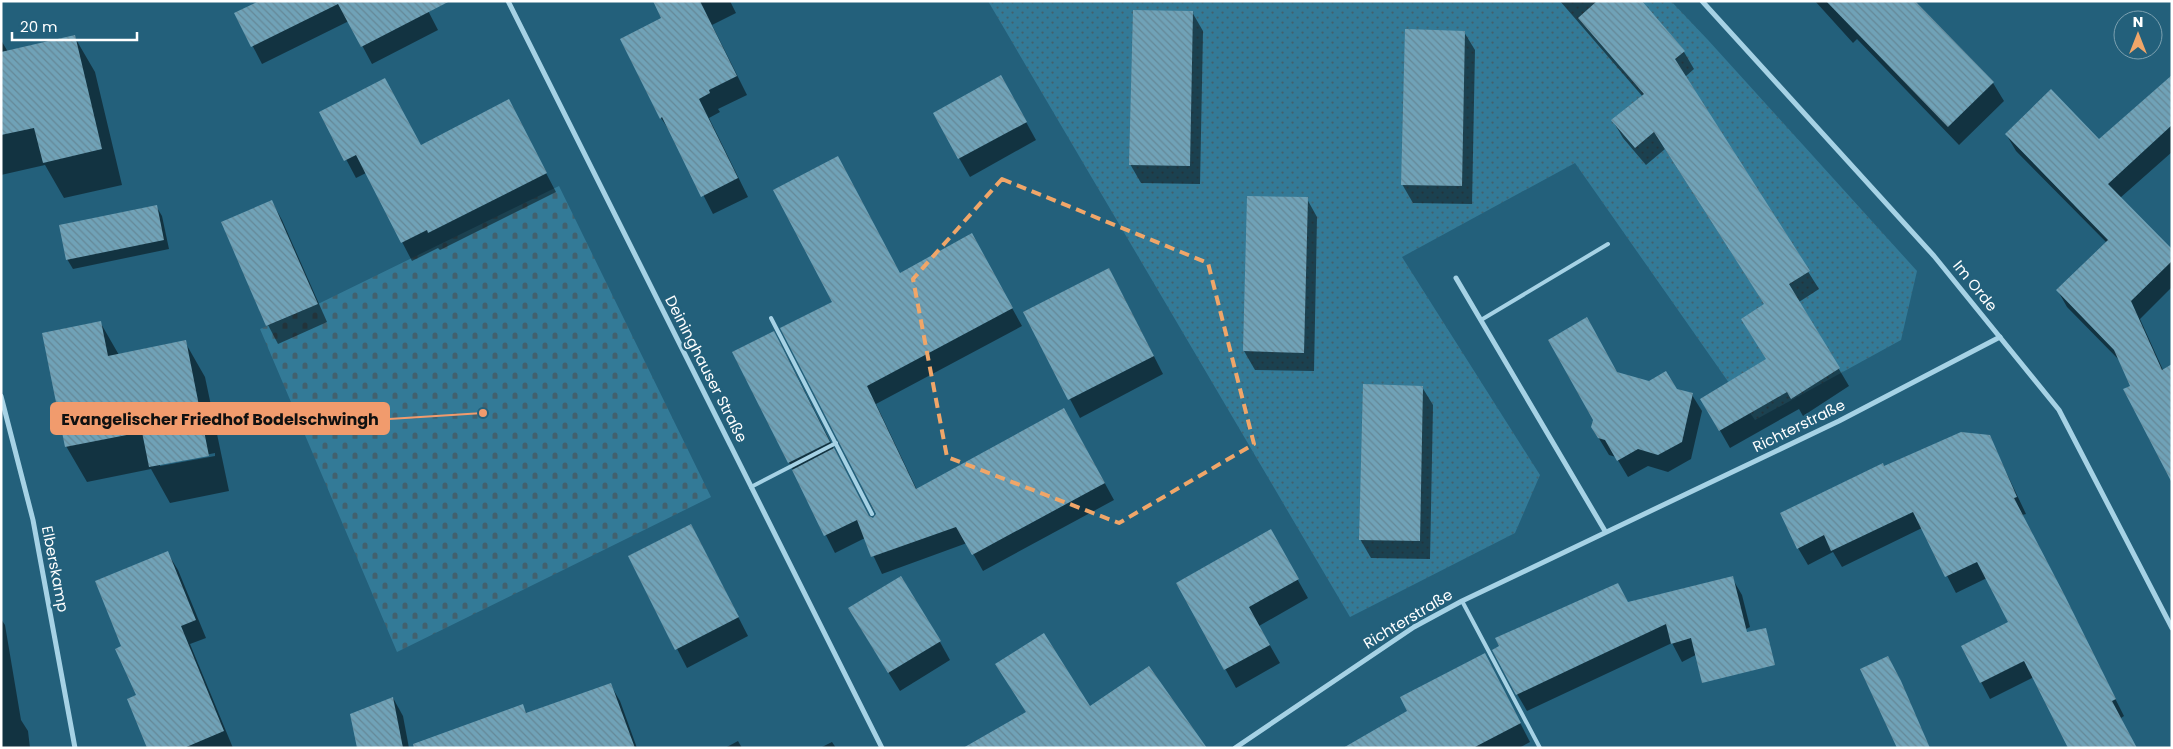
<svg xmlns="http://www.w3.org/2000/svg" width="2173" height="749" font-family="Poppins,sans-serif">
  <style>
    .green { fill: url(#green-dots) }
    .cemetery { fill: url(#cemetery-stones) }
    .shadow { fill: #0007; fill-rule: evenodd }
    .building { fill: url(#building-back-hatch) }
    .lines { fill: none; stroke-linecap: round; stroke-linejoin: round }
    .lane { stroke: #a6d2e5; stroke-width: 4 }
    .street { stroke: #a6d2e5; stroke-width: 5 }
    .marked { fill: none; stroke: #f0a669; stroke-width: 4; stroke-dasharray: 10 6; stroke-linejoin: round }
    .labels { text-anchor: middle; stroke-width: 5; stroke-linejoin: round; paint-order: stroke }
    .street-label { font-size: 15px; fill: #fff; stroke: #23607b }
    .leader { fill: none; stroke: #f19b6d; stroke-width: 2 }
    .callout-dot { fill: #f19b6d; stroke: #23607b; stroke-width: 2 }
    .callout { fill: #f19b6d; stroke: #f19b6d; stroke-width: 2 }
    .callout-label { font-size: 16px; text-anchor: middle; font-weight: bold; fill: #111 }
  </style>
  <defs>
    <pattern id="green-dots" width="8" height="8" patternUnits="userSpaceOnUse" patternTransform="scale(1.25)"><rect width="8" height="8" fill="#337a97"/><path d="M2 2h.1M6 6h.1" fill="none" stroke="#41616e" stroke-width="1.8" stroke-linecap="round"/></pattern>
    <pattern id="cemetery-stones" width="16" height="16" patternUnits="userSpaceOnUse" patternTransform="scale(1.25)"><rect width="16" height="16" fill="#337a97"/><path d="M2 7V4a2 2 0 0 1 4 0v3zM10 15v-3a2 2 0 0 1 4 0v3z" fill="#41616e"/></pattern>
    <pattern id="building-back-hatch" width="6" height="6" patternUnits="userSpaceOnUse" patternTransform="scale(1.25)"><rect width="6" height="6" fill="#70a2b7"/><path d="M-1 5l2 2M0 0l6 6M5-1l2 2" fill="none" stroke="#658897"/></pattern>
  </defs>
  <rect width="100%" height="100%" fill="#23607b"/>
  <polygon class="green" points="988,1 1671,1 1708,40 1917,271 1901,340 1755,420 1575,163 1402,257 1540,475 1515,533 1350,617"/>
  <polygon class="cemetery" points="559,186 711,497 397,652 260,329 318,304"/>
  <g class="shadow">
    <polygon points="261,1 423,1 438,30 372,64 349,21 262,64 236,14"/>
    <polygon points="654,1 730,1 736,13 712,25 747,95 718,109 720,112 709,118 748,197 713,214 673,136 661,118 663,19"/>
    <polygon points="1560,1 1641,1 1684,52 1694,69 1685,77 1819,289 1799,302 1849,386 1803,416 1799,409 1730,448 1702,399 1767,360 1765,305 1665,149 1646,165 1623,138 1613,121 1643,97"/>
    <polygon points="1815,1 1898,1 1993,83 2004,101 1959,145 1857,39 1853,43"/>
    <polygon points="1192,12 1203,31 1200,184 1141,183 1130,164"/>
    <polygon points="1464,32 1475,50 1472,204 1413,203 1402,184"/>
    <polygon points="74,36 95,72 122,185 64,198 45,165 1,175 1,40 8,52"/>
    <polygon points="2172,77 2172,152 2120,198 2172,250 2172,287 2140,319 2163,370 2132,386 2121,362 2067,307 2058,291 2107,243 2016,151 2006,134 2099,140"/>
    <polygon points="1011,95 1036,140 970,177 959,158"/>
    <polygon points="321,112 421,146 517,118 556,192 440,250 438,248 412,261 366,173 356,178"/>
    <polygon points="1248,197 1307,199 1317,217 1314,371 1255,370 1244,351"/>
    <polygon points="272,202 282,220 327,322 278,344 268,325"/>
    <polygon points="156,206 162,216 169,249 73,269 67,259"/>
    <polygon points="981,252 1022,326 876,404 917,490 1074,427 1114,500 983,571 967,543 882,574 865,538 835,553 733,352 784,351 869,517 872,519 877,516 782,328 900,274"/>
    <polygon points="1119,288 1163,374 1080,418 1024,312"/>
    <path d="M100 322 119 355 185 342 205 377 229 491 170 503 151 469 87 482 66 446ZM215 453V456L160 466V464Z"/>
    <polygon points="1617,373 1692,395 1702,411 1691,459 1668,472 1648,466 1628,477 1616,457 1609,455 1592,427"/>
    <polygon points="1422,387 1433,405 1430,559 1371,558 1360,539"/>
    <polygon points="1989,436 2026,514 2022,515 2124,716 2121,718 2034,677 1990,699 1962,646 2010,622 1987,578 1956,593 1922,528 1842,567 1833,552 1808,565 1798,548 1884,468"/>
    <polygon points="691,525 748,636 687,668 629,556"/>
    <polygon points="1270,531 1308,598 1259,626 1280,663 1236,688 1177,583"/>
    <polygon points="167,552 178,570 206,638 190,644 233,748 148,748 137,696 123,647"/>
    <polygon points="1732,578 1742,595 1750,627 1682,662 1672,643 1527,711 1517,694 1629,603"/>
    <polygon points="1,619 5,625 21,720 28,731 30,748 1,748"/>
    <polygon points="860,627 940,642 950,660 900,691"/>
    <polygon points="1485,655 1530,742 1519,748 1358,748"/>
    <polygon points="610,684 620,701 637,748 440,748 522,705 527,714"/>
    <polygon points="393,698 403,716 409,748 358,748"/>
    <polygon points="738,741 742,748 725,748"/>
    <polygon points="832,742 836,748 820,748"/>
  </g>
  <g class="building">
    <polygon points="259,1 450,1 361,47 338,4 251,47 234,13"/>
    <polygon points="653,1 700,1 737,76 709,90 710,93 699,99 738,178 701,197 662,117 660,119 620,39 661,18"/>
    <polygon points="1597,1 1642,1 1685,51 1675,59 1810,271 1789,284 1840,368 1791,399 1787,392 1719,431 1700,399 1766,359 1741,319 1764,304 1654,132 1635,148 1611,120 1644,94 1578,18"/>
    <polygon points="1826,1 1915,1 1994,82 1948,127"/>
    <polygon points="1133,10 1193,11 1190,166 1129,165"/>
    <polygon points="1405,29 1465,31 1462,186 1401,185"/>
    <polygon points="75,35 102,149 43,163 34,128 1,135 1,52"/>
    <polygon points="1001,75 1027,122 958,159 933,113"/>
    <polygon points="2172,75 2172,125 2108,184 2172,249 2172,261 2131,301 2162,370 2172,364 2172,483 2123,389 2130,386 2114,350 2056,290 2108,240 2005,134 2051,89 2099,139"/>
    <polygon points="385,78 421,145 509,99 547,173 428,233 427,230 401,243 356,155 344,161 319,112"/>
    <polygon points="838,156 900,273 972,233 1013,308 867,386 916,489 1064,408 1105,483 972,555 956,527 871,557 857,520 824,536 792,470 834,448 869,516 873,518 876,514 780,328 832,302 773,190"/>
    <polygon points="1247,196 1308,197 1304,353 1243,351"/>
    <polygon points="272,200 318,304 266,326 221,222"/>
    <polygon points="157,205 164,240 66,260 59,225"/>
    <polygon points="1109,268 1154,356 1068,400 1023,312"/>
    <polygon points="1587,317 1617,372 1649,381 1666,371 1677,389 1693,393 1682,442 1658,455 1638,449 1617,461 1605,440 1598,438 1591,427 1593,420 1548,340"/>
    <polygon points="101,321 108,356 186,340 209,456 149,467 142,432 65,447 42,333"/>
    <polygon points="774,331 830,442 788,463 732,352"/>
    <polygon points="1363,384 1423,386 1420,541 1359,540"/>
    <polygon points="1961,432 1990,435 2017,497 2014,498 2065,596 2116,699 2112,701 2137,748 2068,748 2024,661 1980,683 1961,646 2008,622 1977,562 1945,577 1913,512 1831,551 1824,535 1797,549 1780,513 1883,463 1884,466"/>
    <polygon points="691,524 739,617 675,650 628,556"/>
    <polygon points="1271,529 1299,579 1249,607 1270,645 1224,670 1176,583"/>
    <polygon points="168,551 196,620 181,626 224,731 184,748 147,748 127,699 136,695 115,649 121,646 95,581"/>
    <polygon points="901,576 941,641 888,673 848,608"/>
    <polygon points="1733,576 1747,632 1766,628 1775,665 1702,683 1691,638 1671,644 1666,624 1516,695 1492,650 1499,646 1495,638 1618,583 1628,602"/>
    <polygon points="1044,633 1090,706 1149,666 1207,748 963,748 1026,712 995,664"/>
    <polygon points="1485,653 1521,723 1473,748 1343,748 1407,711 1400,697"/>
    <polygon points="1888,656 1901,681 1930,748 1897,748 1860,669"/>
    <polygon points="611,683 635,748 414,748 413,744 523,704 526,713"/>
    <polygon points="393,697 403,748 357,748 350,714"/>
  </g>
  <g class="lines">
    <g class="lane">
      <polyline points="771,318 872,514"/>
      <polyline points="1481,320 1608,244"/>
      <polyline points="751,487 836,443"/>
      <polyline points="1462,601 1540,748"/>
    </g>
    <g class="street">
      <polyline points="508,1 882,748"/>
      <polyline points="1702,1 1934,256 2059,410 2172,628"/>
      <polyline points="1456,278 1605,531"/>
      <polyline points="1,396 33,520 75,748"/>
      <polyline points="1235,748 1414,627 1462,601 1839,421 2000,337"/>
    </g>
  </g>
  <path class="marked" d="M1002 179 1208 263 1254 444 1119 523 947 457 913 279Z"/>
  <g class="labels">
    <g class="street-label">
      <text transform="translate(1975 286) rotate(51)" y="5">Im Orde</text>
      <text transform="translate(706 369) rotate(63)" y="5">Deininghauser Straße</text>
      <text transform="translate(1799 426) rotate(-26)" y="5">Richterstraße</text>
      <text transform="translate(55 569) rotate(79)" y="5">Elberskamp</text>
      <text transform="translate(1408 619) rotate(-31)" y="5">Richterstraße</text>
    </g>
  </g>
  <path class="leader" d="M483 413L389 419"/>
  <circle class="callout-dot" cx="483" cy="413" r="5"/>
  <rect class="callout" x="51" y="403" width="338" height="31" rx="5"/>
  <g class="callout-label">
    <text x="220" y="425">Evangelischer Friedhof Bodelschwingh</text>
  </g>
  <rect width="2173" height="749" fill="none" stroke="#ffffff" stroke-width="5"/>
  <g transform="translate(2138 35)"><circle r="24" fill="#23607b" stroke="#7ba0b0"/>
  <path d="M0-4L9 19L0 12L-9 19Z" fill="#f0a669"/>
  <text y="-8" font-size="14" font-weight="bold" text-anchor="middle" fill="#ffffff">N</text>
  </g>
  <path d="M12 32v8h125v-8" fill="none" stroke="#ffffff" stroke-width="2.5"/>
  <text x="20" y="32" font-size="15" fill="#ffffff" stroke="#23607b" stroke-width="4" paint-order="stroke">20 m</text>
</svg>
